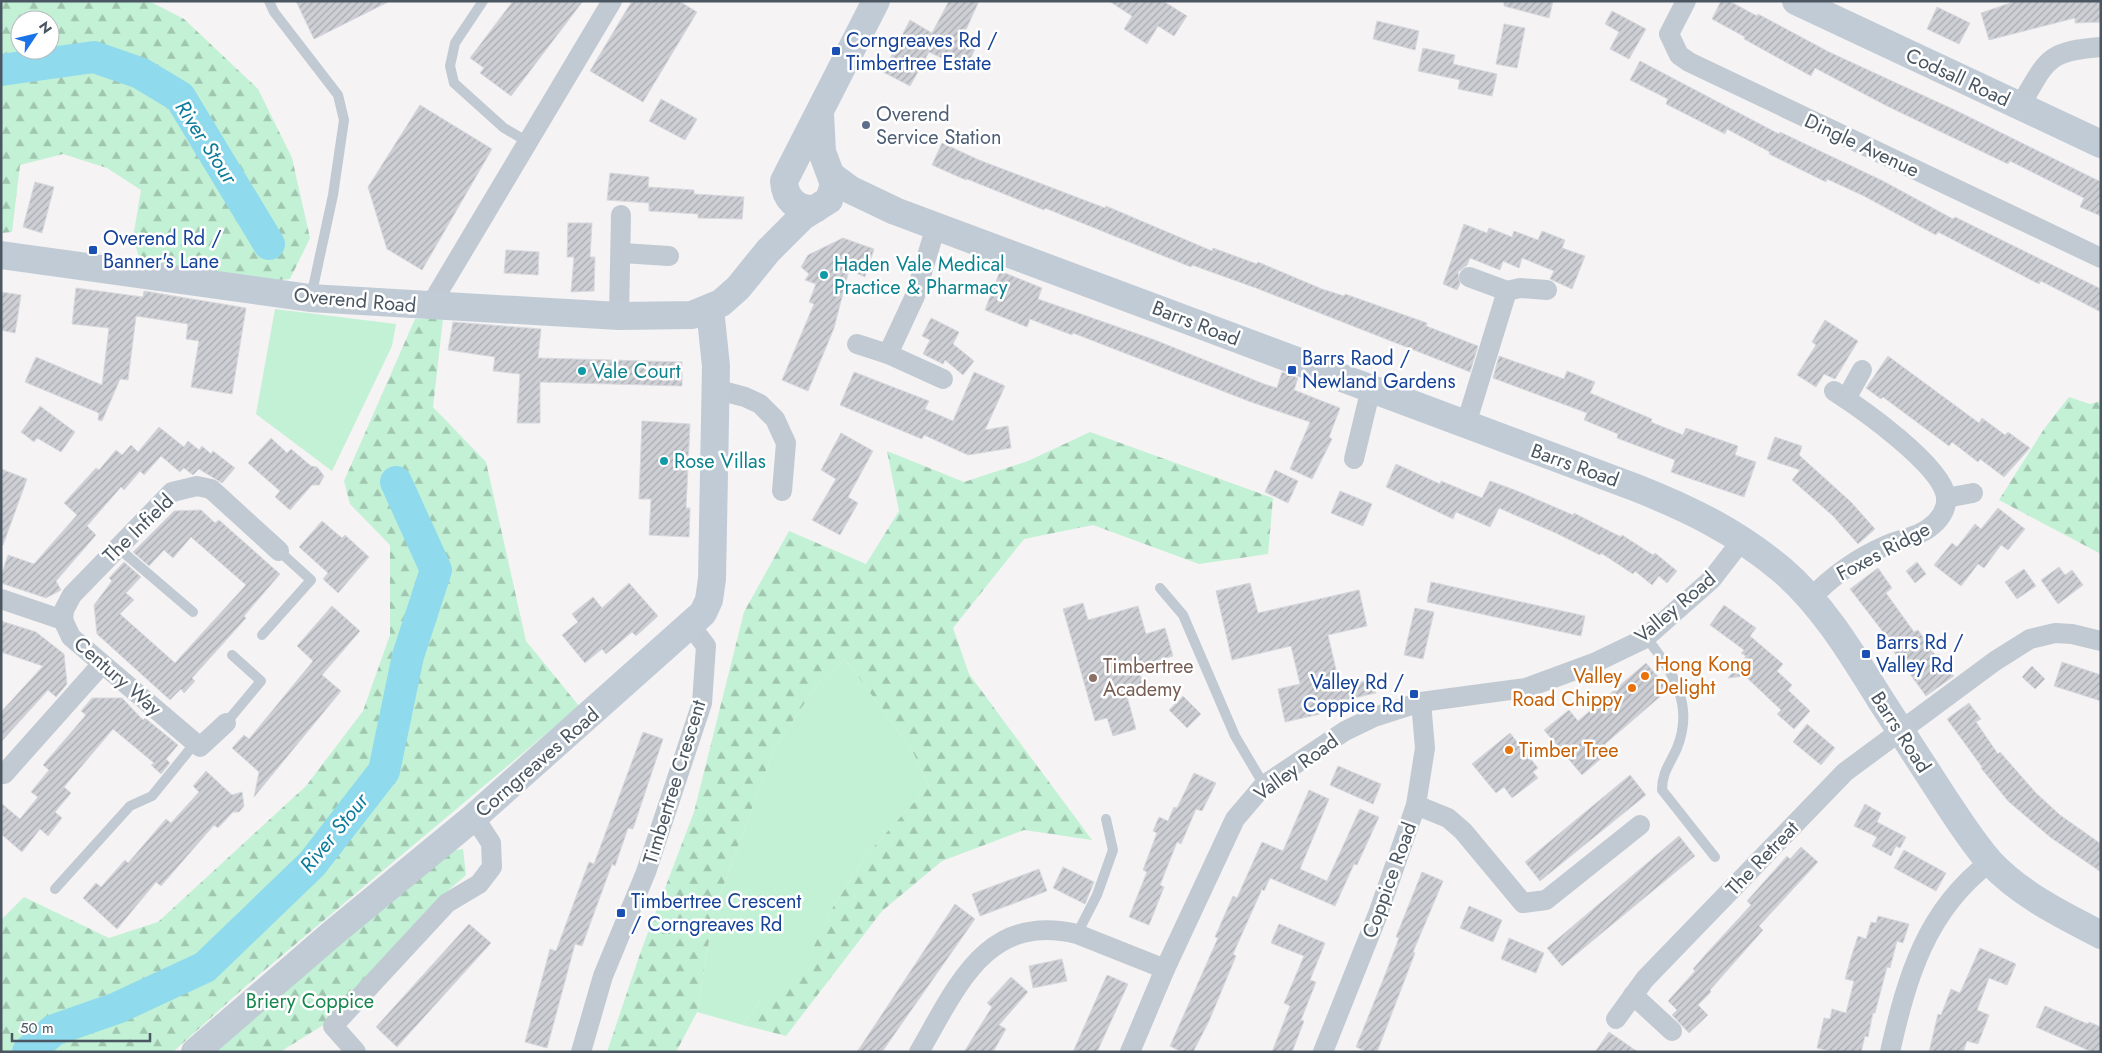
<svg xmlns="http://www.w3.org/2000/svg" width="2102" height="1053" font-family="Jost,sans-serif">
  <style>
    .green { fill: #c3f1d5 }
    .forest { fill: url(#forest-firs); fill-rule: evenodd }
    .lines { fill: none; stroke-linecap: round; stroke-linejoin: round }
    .river { stroke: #90daee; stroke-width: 32 }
    .building { fill: url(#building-hatch); stroke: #d7d9de }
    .lane { stroke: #c1cad2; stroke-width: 10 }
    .street { stroke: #c1cad2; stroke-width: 20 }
    .secondary { stroke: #c1cbd6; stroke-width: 28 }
    .transit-dot { fill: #1a4fb4; stroke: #fff; stroke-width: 2 }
    .service-dot { fill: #5c6f8a; stroke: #fff; stroke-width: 2 }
    .culture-dot { fill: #0f9aa8; stroke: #fff; stroke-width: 2 }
    .food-dot { fill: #e8710a; stroke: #fff; stroke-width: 2 }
    .education-dot { fill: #8d6e63; stroke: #fff; stroke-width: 2 }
    .labels { text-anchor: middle; stroke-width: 5; stroke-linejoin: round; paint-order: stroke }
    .transit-label { font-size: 20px; fill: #164399; stroke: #fff; text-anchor: start }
    .street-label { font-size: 20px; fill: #4a5661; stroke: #fff }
    .service-label { font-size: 20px; fill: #4e5e75; stroke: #fff; text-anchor: start }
    .culture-label { font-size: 20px; fill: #0d838f; stroke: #fff; text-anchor: start }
    .food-label { font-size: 20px; fill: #c56008; stroke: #fff; text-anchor: start }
    .education-label { font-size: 20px; fill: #785e54; stroke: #fff; text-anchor: start }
    .park-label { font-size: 20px; fill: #17864f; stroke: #fff }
    .water-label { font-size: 21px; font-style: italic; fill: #0c7c9b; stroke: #fff }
  </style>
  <defs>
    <pattern id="forest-firs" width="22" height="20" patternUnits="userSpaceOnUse" patternTransform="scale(1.25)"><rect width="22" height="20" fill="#c3f1d5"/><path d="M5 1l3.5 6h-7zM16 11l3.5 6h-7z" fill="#a0c6b0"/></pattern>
    <pattern id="building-hatch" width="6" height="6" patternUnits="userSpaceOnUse" patternTransform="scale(1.25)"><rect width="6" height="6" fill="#cdcfd5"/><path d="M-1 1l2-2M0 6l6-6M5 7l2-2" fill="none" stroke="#a8abb0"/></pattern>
  </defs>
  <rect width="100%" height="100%" fill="#f5f3f3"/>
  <g class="green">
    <polygon points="275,309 396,324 392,346 332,471 256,414"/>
    <polygon points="845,659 911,748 929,786 867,854 835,903 799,978 760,1001 743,1025 697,1012 714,911 775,747 817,685"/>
  </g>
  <g class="forest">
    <path d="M1 1H149L184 19 258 89 292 158 310 238 290 279 267 281 140 260 133 238 141 190 107 168 63 154 20 165 12 232 1 233ZM20 20H50V50H20Z"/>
    <polygon points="415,319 443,319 433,407 486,462 526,641 579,706 247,985 173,1052 1,1052 1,920 24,897 109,938 158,922 306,786 363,711 390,635 390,545 350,504 344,481"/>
    <polygon points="2069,397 2090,404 2101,401 2101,554 1999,500 2044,429"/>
    <polygon points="1090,432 1273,498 1268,554 1199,564 1093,525 1024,539 953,628 969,674 1092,840 1024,830 942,861 882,911 786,1036 743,1025 760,1001 799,977 835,903 867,854 929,786 911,748 845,659 817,685 775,747 714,911 697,1012 676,1052 607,1052 641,951 694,812 744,612 789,531 866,564 899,511 887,451 964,482 1028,461"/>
    <polygon points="463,849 466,875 443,895 328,1022 280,1052 209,1052 447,851"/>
  </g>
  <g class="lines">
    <g class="river">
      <polyline points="1,70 94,57 140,73 180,97 269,244"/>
      <polyline points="28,1052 54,1030 117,1008 205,967 312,864 384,771 408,656 436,570 396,482"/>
    </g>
  </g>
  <g class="building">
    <polygon points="296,1 390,1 314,39"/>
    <polygon points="513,1 583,1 511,96 480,73 484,68 470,58"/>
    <polygon points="632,1 679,1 697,12 643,102 590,71"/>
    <polygon points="949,1 979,1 964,34 979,41 965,69 929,52 910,86 883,72 910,20 932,33"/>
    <polygon points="1109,1 1163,1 1187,16 1174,36 1158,26 1147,44 1124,29 1132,16"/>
    <polygon points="1504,1 1553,1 1549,18 1504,6"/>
    <polygon points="1721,1 1729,1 1757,16 1758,14 1829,52 1957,111 2101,182 2101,216 2080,207 2084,198 2010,161 2008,164 1887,106 1815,68 1811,76 1744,39 1745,37 1712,19"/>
    <polygon points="2016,1 2101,1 2101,22 2075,23 2075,18 1989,40 1981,13"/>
    <polygon points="1937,7 1970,23 1959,44 1927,29"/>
    <polygon points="1612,11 1646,29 1629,59 1610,49 1619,32 1605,24"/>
    <polygon points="1377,21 1419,31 1415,50 1373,39"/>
    <polygon points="1504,24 1525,28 1517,68 1496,64"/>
    <polygon points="1423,48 1455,55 1453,64 1497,74 1492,96 1458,89 1460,80 1418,71"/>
    <polygon points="1640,61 1779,134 1780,132 1883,181 1953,219 1955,217 2101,289 2101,312 2041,281 2039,284 1938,232 1936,235 1864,196 1827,179 1826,182 1769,154 1770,152 1727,129 1725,134 1666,104 1668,99 1630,80"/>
    <polygon points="661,99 697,119 685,140 649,121"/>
    <polygon points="420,105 492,149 422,270 387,249 368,187"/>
    <polygon points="942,143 979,160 1105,208 1106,206 1212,251 1213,248 1257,264 1258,262 1322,289 1344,296 1345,294 1427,323 1426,326 1478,346 1470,372 1256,288 1192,265 1191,267 1045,208 1044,210 967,179 966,180 932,165"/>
    <polygon points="610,173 649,177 648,187 694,190 694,194 744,197 742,219 698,218 698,214 649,211 649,203 607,200"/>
    <polygon points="35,182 54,187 42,233 23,227"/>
    <polygon points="568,223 592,223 590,257 595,257 594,291 571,292 574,257 567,257"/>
    <polygon points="1464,224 1487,233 1489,228 1512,237 1514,231 1538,240 1542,231 1565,240 1562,248 1585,256 1572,289 1550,279 1554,271 1522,258 1519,268 1503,261 1500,270 1470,258 1467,265 1458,272 1460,284 1457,290 1443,284"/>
    <polygon points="843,238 874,249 865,277 849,270 834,328 808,391 782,380 814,304 809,302 816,284 805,280 809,274 801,267 808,255"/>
    <polygon points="506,250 539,252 538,275 504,273"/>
    <polygon points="1000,271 1042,288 1038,299 1155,340 1264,384 1277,388 1282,372 1298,378 1294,390 1340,408 1329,437 1332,439 1312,479 1290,469 1310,422 1251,402 1073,333 1072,335 1030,319 1027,327 985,310"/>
    <polygon points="76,288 143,297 144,291 246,308 232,394 191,387 199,341 186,339 188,324 136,316 128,380 120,379 102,421 98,420 99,413 25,382 36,357 102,385 109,328 72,324"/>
    <polygon points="1,292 21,295 15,333 1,330"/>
    <polygon points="931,318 959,332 953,344 974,361 963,375 945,360 943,364 923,354 930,340 922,336"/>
    <polygon points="1825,320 1858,341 1835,379 1824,374 1816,387 1797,375 1816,345 1812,342"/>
    <polygon points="453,322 541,329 538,358 682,362 682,386 540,382 540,423 517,423 520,374 493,371 495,357 448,350"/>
    <polygon points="1499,356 1564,379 1567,371 1595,382 1590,393 1652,419 1651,422 1683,435 1686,428 1738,446 1735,455 1756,462 1744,497 1671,472 1675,460 1617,438 1618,434 1584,420 1587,413 1493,378"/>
    <polygon points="1888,356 1979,423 1982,418 2005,435 2008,432 2030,448 2004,477 1980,459 1978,462 1952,442 1949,446 1883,397 1881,399 1866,388"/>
    <polygon points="854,372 929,401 925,409 953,421 974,372 1005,386 985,430 1008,426 1011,448 968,455 924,435 922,439 840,405"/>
    <polygon points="40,406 75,432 61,452 37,438 34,442 21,432"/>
    <polygon points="642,421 690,424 686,508 690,508 689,537 649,535 651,499 639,499"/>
    <polygon points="159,427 184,447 188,441 199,450 202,446 211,454 213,451 235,468 222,483 199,469 193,475 184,468 180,472 161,456 144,475 140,471 124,490 121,487 87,526 96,535 56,581 61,590 46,598 1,583 1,576 8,555 34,564 77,515 64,503 96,468 99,470 116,450 122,455 131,445 138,452"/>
    <polygon points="841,433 873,451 848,497 858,503 840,535 812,520 836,479 821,470"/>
    <polygon points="1775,437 1802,446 1799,455 1851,502 1875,529 1858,544 1833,516 1792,480 1800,470 1767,459"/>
    <polygon points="271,438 287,453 291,449 311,466 317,467 324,476 319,485 312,485 290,510 275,497 280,491 248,463"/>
    <polygon points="1396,464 1440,484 1441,481 1482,498 1490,481 1515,490 1573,515 1574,513 1621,537 1622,535 1653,555 1655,553 1677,571 1667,583 1659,576 1652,585 1635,571 1633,574 1601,553 1600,555 1558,534 1499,508 1490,527 1456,512 1453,519 1386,487"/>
    <polygon points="1,469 27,479 3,545 1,545"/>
    <polygon points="1275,470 1298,481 1288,503 1265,492"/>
    <polygon points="1340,491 1372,504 1363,526 1331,513"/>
    <polygon points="1998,508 2025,529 2008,550 2001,545 1984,568 1978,564 1961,586 1934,565 1952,543 1957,547 1975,524 1981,529"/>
    <polygon points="201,510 215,523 219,520 280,574 244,616 246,618 192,678 195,681 184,693 181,689 170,700 97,634 94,605 112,581 109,578 124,562 141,577 126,593 134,600 120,614 175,663 246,585 191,537 173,558 164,550 149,566 133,552 174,511"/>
    <polygon points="322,521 342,538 345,535 369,557 338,593 323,579 328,573 299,547"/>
    <polygon points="1917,562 1926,574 1915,583 1906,571"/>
    <polygon points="2059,567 2065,575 2072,570 2083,585 2058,604 2041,580"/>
    <polygon points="1878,568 1892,588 1886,593 1914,632 1918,630 1936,656 1938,654 1954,676 1926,696 1891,648 1894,646 1850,589"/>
    <polygon points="2024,569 2036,586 2017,599 2005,582"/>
    <polygon points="1431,582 1585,616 1581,636 1427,602"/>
    <polygon points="629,583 658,616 636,636 632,632 606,654 602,649 585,663 562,635 578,622 572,614 593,597 602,608"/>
    <polygon points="1250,583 1258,613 1359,590 1367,626 1328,635 1340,687 1373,679 1376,693 1345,700 1347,708 1285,722 1278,689 1300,684 1291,646 1232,660 1216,591"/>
    <polygon points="1083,603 1088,620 1138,606 1146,634 1165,628 1173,656 1138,666 1143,684 1125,689 1136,729 1113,736 1107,718 1095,721 1063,609"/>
    <polygon points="1724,605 1756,628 1750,636 1783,664 1777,671 1792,685 1788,690 1810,711 1794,729 1777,714 1781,710 1745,676 1728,678 1746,656 1741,653 1744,650 1710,625"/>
    <polygon points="332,606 360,631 322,675 341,691 254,797 259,772 232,748 244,735 249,739 313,661 297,646"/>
    <polygon points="1415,608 1434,612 1423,659 1404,655"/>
    <polygon points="1,621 36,632 64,654 67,684 56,697 48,690 1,742 1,712 43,666 1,652"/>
    <polygon points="2062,662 2101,675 2101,701 2054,686"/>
    <polygon points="1646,663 1669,689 1605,744 1610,751 1582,775 1544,730 1569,710 1578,721"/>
    <polygon points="2032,666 2045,679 2035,689 2022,677"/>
    <polygon points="1183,696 1201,714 1187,728 1169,710"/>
    <polygon points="92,698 122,698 143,720 145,718 178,745 166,759 170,763 161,774 151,765 154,763 113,729 64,787 71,793 55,812 62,818 48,836 40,829 22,852 1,834 1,803 20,819 38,797 31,792 49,770 43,765 86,715 81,711"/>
    <polygon points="1969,703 1981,719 1976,722 1998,754 2000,752 2036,793 2060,815 2101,844 2101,872 2050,837 2008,801 1981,768 1982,767 1947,719"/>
    <polygon points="1807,724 1835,748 1821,765 1793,742"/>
    <polygon points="643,732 663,739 633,829 628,828 615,866 612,864 582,946 575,944 547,1048 525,1042 550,949 556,951 589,862 594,864"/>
    <polygon points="1510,733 1538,768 1533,772 1538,778 1512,798 1504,787 1496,793 1472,764"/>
    <polygon points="1338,766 1381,784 1373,804 1330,785"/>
    <polygon points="206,771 232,795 242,792 244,806 239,812 233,812 218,828 214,825 161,886 156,882 117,929 83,898 96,883 101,887 125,860 128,863 166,819 171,823 199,792 193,786"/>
    <polygon points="1194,773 1216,783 1202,811 1196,809 1181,844 1177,842 1160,885 1164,887 1149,925 1129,917 1147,872 1143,870 1157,833 1153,831 1159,817 1168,821 1174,807 1177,808"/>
    <polygon points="1630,775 1646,795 1540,881 1525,862"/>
    <polygon points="1309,790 1329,799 1300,869 1327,881 1360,809 1379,817 1357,865 1354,864 1335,906 1270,878 1264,891 1262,889 1233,954 1236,956 1209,1021 1193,1052 1182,1052 1170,1046 1218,938 1215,937 1233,896 1237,898 1262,842 1283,851"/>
    <polygon points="1865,804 1881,813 1877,822 1906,837 1900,848 1896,846 1891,856 1872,846 1877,837 1854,826"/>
    <polygon points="1679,836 1695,856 1562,966 1547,948"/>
    <polygon points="1801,847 1818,862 1759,926 1763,930 1710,990 1711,992 1698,1005 1708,1015 1689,1033 1672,1015 1677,1010 1668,1001 1695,971 1693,969 1706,954 1751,905 1747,901 1787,856 1790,859"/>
    <polygon points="1904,850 1946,873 1936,891 1894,868"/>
    <polygon points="1063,867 1094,882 1085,904 1053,888"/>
    <polygon points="1039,869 1047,891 980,916 972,894"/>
    <polygon points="1422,872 1443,881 1413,952 1415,953 1377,1052 1368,1052 1356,1047 1385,975 1399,938 1396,937"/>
    <polygon points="955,904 975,919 882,1052 857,1052"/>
    <polygon points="1469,906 1502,920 1493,942 1460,928"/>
    <polygon points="1878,916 1909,924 1903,943 1897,941 1890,968 1887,967 1875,1013 1873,1013 1868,1037 1865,1036 1861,1052 1834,1052 1817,1048 1824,1018 1830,1019 1832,1009 1846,1013 1854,981 1845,979 1850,961 1858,936 1866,939 1871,922 1876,923"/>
    <polygon points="469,924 491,943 397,1047 376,1027"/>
    <polygon points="1279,924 1325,943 1310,980 1316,982 1301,1020 1304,1021 1292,1052 1272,1052 1290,1006 1284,1003 1304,956 1271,943"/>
    <polygon points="1509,938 1544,953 1536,973 1501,959"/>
    <polygon points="1980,948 2016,964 2007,985 1989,978 1977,1010 1989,1015 1978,1044 1967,1041 1963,1052 1929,1052 1938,1014 1941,1015 1951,989 1960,993"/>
    <polygon points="1062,959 1067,981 1033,988 1029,966"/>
    <polygon points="1107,975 1128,984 1097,1052 1073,1052"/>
    <polygon points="1011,977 1028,992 999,1025 1006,1029 993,1052 964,1052 992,1007 987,1003"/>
    <polygon points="2045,1006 2088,1024 2089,1022 2101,1027 2101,1052 2092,1052 2036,1027"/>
    <polygon points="1609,1032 1638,1052 1595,1052"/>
  </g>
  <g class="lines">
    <g class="lane">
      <polyline points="269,1 274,12 338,95 344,120 333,195 311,297"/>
      <polyline points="483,1 455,43 450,66 454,83 504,128 528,142"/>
      <polyline points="117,547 193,612"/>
      <polyline points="1160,588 1183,615 1235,736 1264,785"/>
      <polyline points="262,635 311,580 279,551"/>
      <path d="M1646 637C1672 671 1695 704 1677 748 1670 764 1662 772 1662 790L1715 857"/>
      <polyline points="226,723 261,681 232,655"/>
      <polyline points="55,889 130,806 152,796 195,743"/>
      <polyline points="1077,934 1097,895 1113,850 1106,819"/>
    </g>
    <g class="street">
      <polyline points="1686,1 1669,34 1679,55 1689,62 2101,258"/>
      <path d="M2020 106C2047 61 2045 51 2101 47"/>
      <polyline points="622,253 669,256"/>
      <polyline points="1507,291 1520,288 1547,290"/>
      <polyline points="430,306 612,1"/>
      <polyline points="619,316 621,215"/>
      <polyline points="857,344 888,354 943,379"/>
      <polyline points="888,354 915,296 936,226"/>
      <polyline points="715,389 745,397 760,404 775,419 786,443 782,491"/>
      <polyline points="1846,399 1862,370"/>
      <polyline points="1466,424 1507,291 1469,277"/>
      <polyline points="1354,459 1371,388"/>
      <polyline points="1946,498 1973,493"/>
      <polyline points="1,599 63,620 71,637 200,747 226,723"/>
      <path d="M1810 599C1833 575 1857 558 1887 545 1900 539 1918 537 1929 528 1939 521 1948 509 1946 496 1940 464 1862 409 1834 391"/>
      <polyline points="63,620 64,610 72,595 172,492 197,486 211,489 279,551"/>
      <polyline points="4,774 102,664"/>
      <polyline points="1416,805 1448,818 1463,831 1523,903 1546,900 1640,825"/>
      <polyline points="1633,995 1672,1031"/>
      <polyline points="1616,1019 1645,979 1845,772 1995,661 2030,639 2055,633 2072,634 2101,641"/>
      <polyline points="356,1052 333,1026 447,903 479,884 492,867 491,843 474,817"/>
      <polyline points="581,1052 603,976 646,872 702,703 706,646 691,626"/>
      <path d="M919 1052C957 987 986 912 1077 934L1165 969"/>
      <polyline points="1130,1052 1165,969 1235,819 1264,785 1345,731 1374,717 1421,702 1526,688 1594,663 1644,639 1712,579 1742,540"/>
      <polyline points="1323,1052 1378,914 1416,805 1425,748 1421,702"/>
      <path d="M1890 1052C1907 977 1926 910 1990 862"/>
    </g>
    <g class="secondary">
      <polyline points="1796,1 2101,144"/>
      <path d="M832 176 851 190 895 211 1634 487C1688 508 1737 532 1782 570 1823 605 1852 654 1880 699 1901 732 1923 765 1944 798 1958 819 1973 843 1990 862 2021 895 2062 915 2101 935"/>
      <path d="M815 209C796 210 785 199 784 181L876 1"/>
      <polyline points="1,255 310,298 619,316 692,315 721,303 738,288 768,251 802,217 829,200 834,184 822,152 820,114"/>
      <polyline points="195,1052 333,933 474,817 703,613 709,600 712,579 716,366 710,309"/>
    </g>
  </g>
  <g class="transit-dot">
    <rect x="831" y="46" width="10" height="10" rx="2.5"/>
    <rect x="88" y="245" width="10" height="10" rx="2.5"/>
    <rect x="1287" y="365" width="10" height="10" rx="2.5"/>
    <rect x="1861" y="649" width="10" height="10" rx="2.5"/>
    <rect x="1409" y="689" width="10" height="10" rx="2.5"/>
    <rect x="616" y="908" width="10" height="10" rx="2.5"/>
  </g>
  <circle class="service-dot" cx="866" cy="125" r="5"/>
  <g class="culture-dot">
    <circle cx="824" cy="275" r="5"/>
    <circle cx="582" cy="371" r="5"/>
    <circle cx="664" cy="461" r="5"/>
  </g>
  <g class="food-dot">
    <circle cx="1645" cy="676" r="5"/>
    <circle cx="1632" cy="688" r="5"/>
    <circle cx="1509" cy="750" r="5"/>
  </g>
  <circle class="education-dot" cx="1093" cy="678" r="5"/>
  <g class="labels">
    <g class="transit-label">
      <text x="846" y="47">Corngreaves Rd /<tspan x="846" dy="23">Timbertree Estate</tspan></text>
      <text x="103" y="245">Overend Rd /<tspan x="103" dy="23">Banner's Lane</tspan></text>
      <text x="1302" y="365">Barrs Raod /<tspan x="1302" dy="23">Newland Gardens</tspan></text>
      <text x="1876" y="649">Barrs Rd /<tspan x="1876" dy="23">Valley Rd</tspan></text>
      <text x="1404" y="689" text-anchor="end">Valley Rd /<tspan x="1404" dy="23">Coppice Rd</tspan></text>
      <text x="631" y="908">Timbertree Crescent<tspan x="631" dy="23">/ Corngreaves Rd</tspan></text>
    </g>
    <g class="street-label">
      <text transform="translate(1958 77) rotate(25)" y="7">Codsall Road</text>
      <text transform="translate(1862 145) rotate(25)" y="7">Dingle Avenue</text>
      <text transform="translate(355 300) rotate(5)" y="7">Overend Road</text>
      <text transform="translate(1196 323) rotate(21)" y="7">Barrs Road</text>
      <text transform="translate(1575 465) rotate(20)" y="7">Barrs Road</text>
      <text transform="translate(138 528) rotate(-44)" y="7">The Infield</text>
      <text transform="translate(1883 551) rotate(-28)" y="7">Foxes Ridge</text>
      <text transform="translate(1675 607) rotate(-40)" y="7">Valley Road</text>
      <text transform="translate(118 676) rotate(41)" y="7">Century Way</text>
      <text transform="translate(1901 732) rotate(57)" y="7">Barrs Road</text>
      <text transform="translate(537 762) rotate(-41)" y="7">Corngreaves Road</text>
      <text transform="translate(1296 767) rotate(-36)" y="7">Valley Road</text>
      <text transform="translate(674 782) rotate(-73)" y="7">Timbertree Crescent</text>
      <text transform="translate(1762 858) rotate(-46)" y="7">The Retreat</text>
      <text transform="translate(1389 880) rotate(-70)" y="7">Coppice Road</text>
    </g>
    <g class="service-label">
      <text x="876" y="121">Overend<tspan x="876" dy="23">Service Station</tspan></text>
    </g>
    <g class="culture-label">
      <text x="834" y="271">Haden Vale Medical<tspan x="834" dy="23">Practice &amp; Pharmacy</tspan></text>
      <text x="592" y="378">Vale Court</text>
      <text x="674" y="468">Rose Villas</text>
    </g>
    <g class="food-label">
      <text x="1655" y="671">Hong Kong<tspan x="1655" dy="23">Delight</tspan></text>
      <text x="1622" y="683" text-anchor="end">Valley<tspan x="1622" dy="23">Road Chippy</tspan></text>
      <text x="1519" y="757">Timber Tree</text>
    </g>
    <g class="education-label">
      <text x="1103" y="673">Timbertree<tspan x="1103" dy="23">Academy</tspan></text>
    </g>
    <g class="park-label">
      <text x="310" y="1008">Briery Coppice</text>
    </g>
    <g class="water-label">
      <text transform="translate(206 142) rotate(57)" y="7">River Stour</text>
      <text transform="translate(334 833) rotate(-51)" y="7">River Stour</text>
    </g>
  </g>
  <rect width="2102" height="1053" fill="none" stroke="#4a5661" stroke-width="5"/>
  <g transform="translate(35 35) rotate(55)"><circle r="24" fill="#ffffff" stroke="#b7bbc0"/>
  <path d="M0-4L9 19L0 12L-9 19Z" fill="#1a73e8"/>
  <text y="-8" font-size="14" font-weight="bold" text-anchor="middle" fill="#4a5661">N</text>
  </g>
  <path d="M12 1033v8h138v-8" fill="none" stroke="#4a5661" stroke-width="2.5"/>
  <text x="20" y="1033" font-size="15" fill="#4a5661" stroke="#ffffff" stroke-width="4" paint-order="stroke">50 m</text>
</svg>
